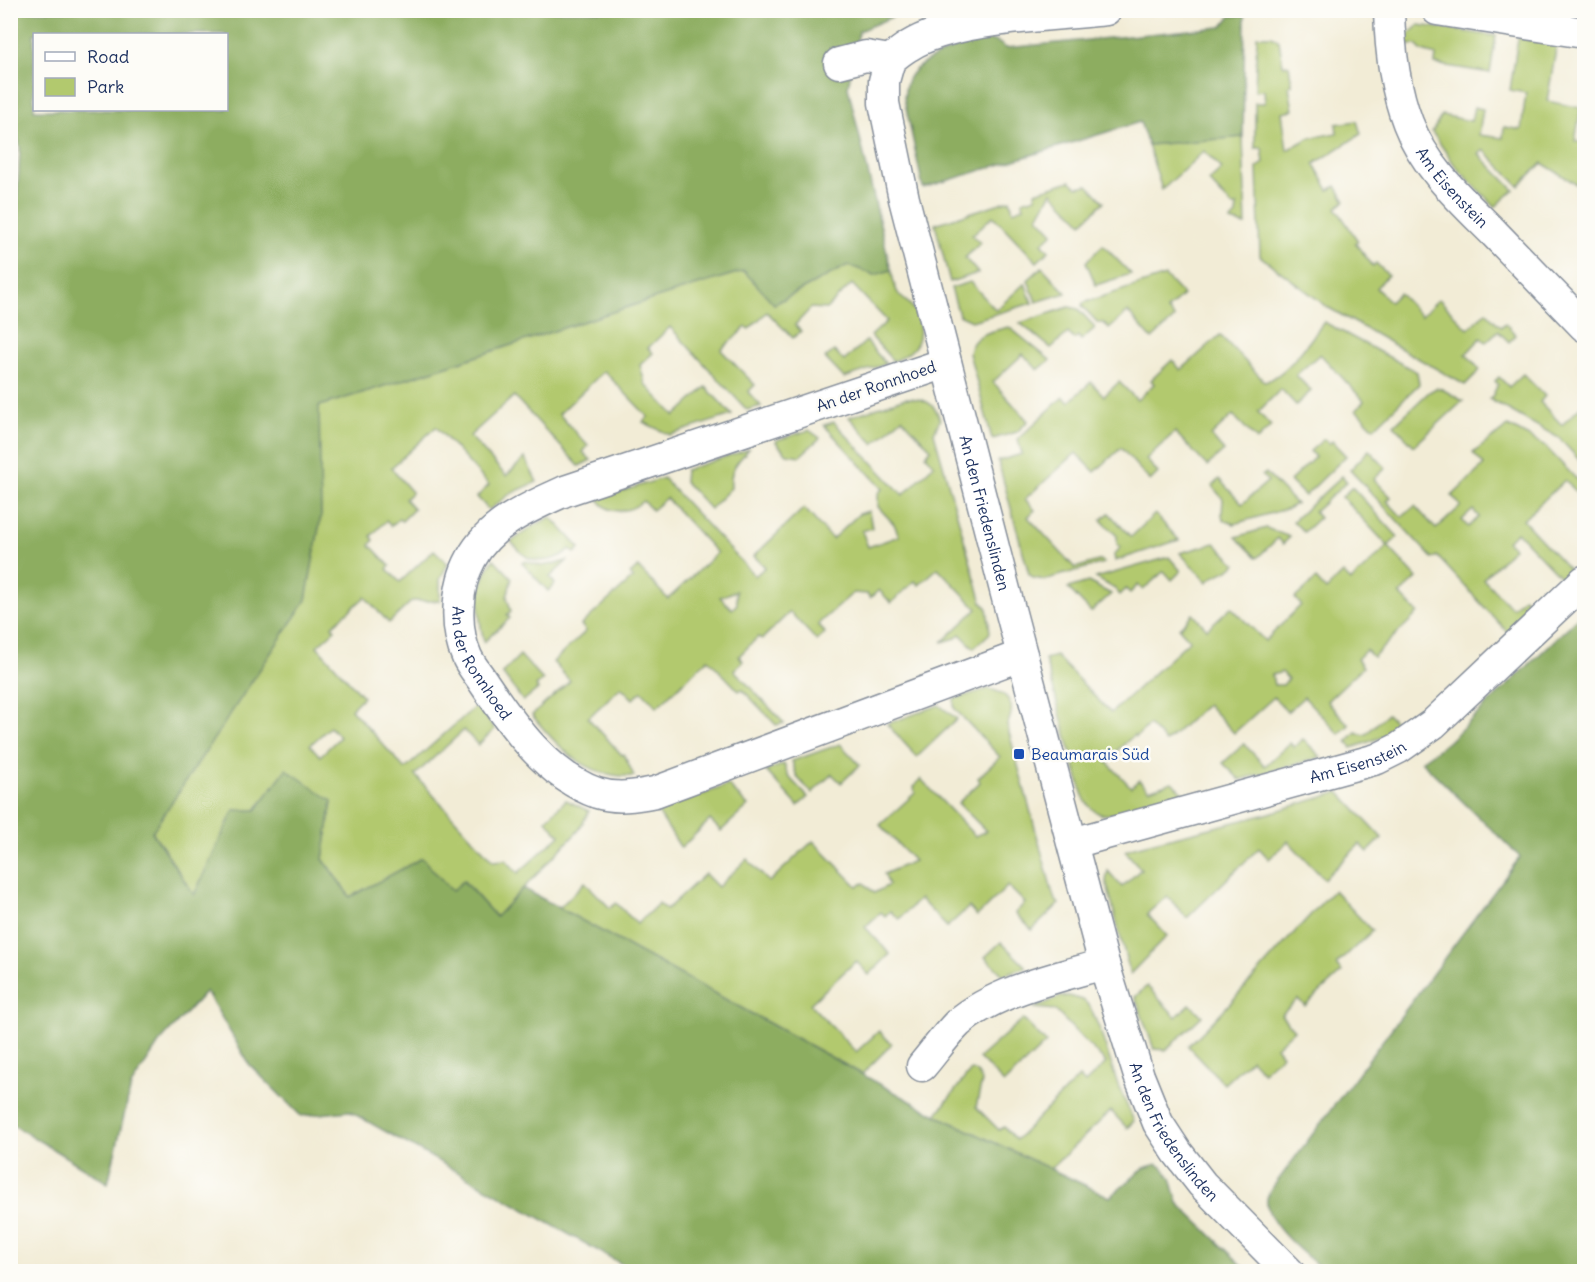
<svg xmlns="http://www.w3.org/2000/svg" width="1595" height="1282" font-family="Delius,sans-serif">
  <style>
    .green { fill: #b2c96e; stroke: #667c66; stroke-width: 1.5; fill-rule: evenodd }
    .forest { fill: #8dad61; stroke: #546e60; stroke-width: 1.5; fill-rule: evenodd }
    .lines { fill: none; stroke-linecap: round; stroke-linejoin: round }
    .minor-casing { stroke: #868e9a; stroke-width: 33 }
    .minor { stroke: #fff; stroke-width: 30 }
    .transit-dot { fill: #1a4fb4; stroke: #fdfcf7; stroke-width: 2 }
    .labels { text-anchor: middle; stroke-width: 5; stroke-linejoin: round; paint-order: stroke }
    .street-label { font-size: 16px; fill: #1b2f5e; stroke: #fdfcf7 }
    .transit-label { font-size: 16px; fill: #164399; stroke: #fdfcf7; text-anchor: start }
  </style>
  <rect width="100%" height="100%" fill="#fdfcf7"/>
  <filter id="ink" filterUnits="userSpaceOnUse"><feTurbulence type="fractalNoise" baseFrequency=".0167" numOctaves="2"/><feDisplacementMap in="SourceGraphic" scale="12" xChannelSelector="R" yChannelSelector="G"/><feConvolveMatrix kernelMatrix="1 2 1 2 8 2 1 2 1" color-interpolation-filters="sRGB"/></filter>
  <filter id="wash" filterUnits="userSpaceOnUse"><feTurbulence type="fractalNoise" baseFrequency=".008" numOctaves="4" result="noise"/><feDisplacementMap in="SourceGraphic" scale="24" xChannelSelector="R" yChannelSelector="G"/><feGaussianBlur stdDeviation="1.35" result="paint"/><feColorMatrix in="noise" values="0 0 0 0 0 0 0 0 0 0 0 0 0 0 0 0 0 1.4 0 .05"/><feComposite in="paint" operator="in"/></filter>
  <g filter="url(#wash)">
    <rect width="100%" height="100%" fill="#f2ecd6"/>
    <g class="green">
      <polygon points="1419,25 1496,36 1490,73 1435,64 1436,55 1422,51 1416,45 1406,45 1406,36"/>
      <polygon points="1257,36 1272,36 1279,41 1283,65 1289,65 1292,85 1289,86 1293,110 1282,112 1287,150 1309,138 1337,133 1336,124 1357,121 1361,134 1314,164 1329,190 1336,186 1345,201 1336,208 1358,241 1355,243 1373,266 1376,263 1388,275 1376,288 1390,302 1399,293 1421,316 1439,299 1468,329 1486,312 1501,327 1505,323 1516,335 1509,342 1498,331 1486,342 1481,338 1466,354 1480,370 1465,385 1329,308 1260,256 1257,168 1264,163 1262,148 1255,148 1255,103 1265,103 1264,90 1255,91"/>
      <polygon points="1518,38 1557,44 1547,101 1581,108 1575,141 1584,143 1584,189 1542,163 1519,186 1484,150 1479,154 1514,190 1495,207 1456,167 1432,132 1442,115 1471,121 1474,107 1483,109 1479,135 1503,138 1504,127 1521,130 1526,93 1510,90"/>
      <polygon points="1243,137 1246,225 1230,221 1236,215 1237,206 1232,206 1209,181 1222,169 1204,151 1162,190 1148,145"/>
      <polygon points="1070,181 1077,187 1088,185 1104,202 1082,223 1052,192 1038,217 1053,233 1042,243 1049,251 1037,262 993,216 972,235 980,243 965,258 978,273 950,282 935,224 1010,200 1013,211 1024,207 1022,201 1036,197 1035,192"/>
      <polygon points="1103,245 1131,274 1096,285 1086,262"/>
      <path d="M848 265 874 275 891 270C893 277 894 287 898 293 901 299 911 303 914 310 926 336 919 351 893 361L871 336 887 321 852 284 826 309 811 308 795 325 801 331 793 338 767 312 749 329 746 327 721 350 755 385 748 392 761 406 747 410 670 327 648 348 653 353 640 365 645 384 675 416 706 387 732 415 670 435 643 422 648 417 604 371 559 414 588 446 583 452 591 460 579 466 514 396 470 436 506 476 525 458 537 482 510 494 489 510 477 497 489 485 436 427 391 468 412 492 405 499 414 509 402 521 399 519 391 526 386 521 371 536 374 540 370 545 390 566 387 569 400 582 434 550 448 564 440 579V601H412L389 623 365 597 332 626 335 630 317 646 363 697 351 709 405 769 477 705 495 729 478 745 464 730 415 775 493 861 506 860 518 873 560 835 546 820 566 800 589 811 579 830 496 917 464 881 452 891 422 859 351 898 323 859 332 801 256 810H234L194 895 152 831 306 600 321 516 318 406C461 364 601 313 744 271L775 304ZM330 727 340 737 320 756 310 745Z"/>
      <polygon points="1042,267 1066,293 1036,302 1028,280"/>
      <polygon points="1165,276 1183,295 1167,310 1175,318 1152,339 1128,312 1109,329 1104,323 1098,323 1082,306 1083,303"/>
      <polygon points="970,282 996,310 1025,283 1032,303 972,321 959,315 951,288"/>
      <polygon points="1069,307 1078,309 1094,326 1094,329 1081,340 1078,336 1074,339 1068,333 1051,348 1020,323"/>
      <path d="M1324 322 1417 372 1419 384 1374 428 1356 410 1364 401 1320 354 1296 375 1311 391 1296 405 1281 389 1258 412 1271 426 1257 440 1233 415 1211 436 1224 451 1207 466 1175 432 1146 459 1158 473 1150 481 1121 448 1095 472 1076 453 1025 499 1035 510 1028 517 1075 568 1101 560 1104 563 1044 580 1034 578 1029 574 998 461 1022 454 1018 439 1063 397 1069 402 1091 382 1104 396 1119 382 1137 400 1154 384 1151 380 1172 360 1181 370 1220 335 1265 382C1288 374 1309 341 1324 322Z"/>
      <path d="M1009 327 1050 360 1038 370 1023 354 993 382 1028 421 1017 432 992 439 969 353C972 333 993 331 1009 327Z"/>
      <polygon points="866,341 886,364 844,378 825,358 834,351 844,361"/>
      <polygon points="1523,374 1545,396 1540,402 1562,425 1584,403 1584,414 1582,417 1584,421 1584,465 1559,438 1489,399 1493,395 1498,384 1495,381 1499,377 1509,387"/>
      <polygon points="1436,388 1442,389 1463,401 1414,446 1394,425 1429,392"/>
      <path d="M905 398C922 398 934 401 940 419L934 433 982 603 987 607 990 633 974 648 960 634 956 638 942 642 977 609 938 568 919 585 915 581 891 603 879 590 870 598 867 594 853 593 818 624 825 633 817 641 790 612 762 639 758 637 739 656 743 661 734 670 784 723 776 725 742 689 739 691 708 659 657 707 642 691 633 699 621 687 588 718 622 755 624 754 634 776C588 779 559 749 532 715L570 681 553 662 586 631 581 625 633 578 630 574 638 567 668 599 717 553 666 498 652 510 643 501C629 513 609 516 598 499L663 478 755 576 765 567 754 556 804 508 832 539 859 514 869 511 872 528 862 531 868 547 899 536 894 524 878 507V493L883 489 824 425 834 422 903 495 934 465 926 455 931 449 902 418 874 444 849 417ZM736 591 737 604 732 609 720 597Z"/>
      <path d="M1508 426 1544 445 1584 487V500L1565 480 1523 520 1573 574 1565 582 1517 532 1507 541 1514 548 1483 579 1512 608 1524 597 1535 609 1509 634 1437 556 1433 559 1350 470 1369 450 1386 468 1374 479 1391 497 1387 501 1402 517 1415 506 1436 529 1461 506 1452 496 1484 465 1473 453ZM1473 510 1479 517 1468 527 1462 520Z"/>
      <polygon points="809,430 820,438 800,456 787,454 776,442 777,440"/>
      <polygon points="1324,439 1329,444 1332,441 1346,456 1305,496 1290,481 1315,457 1310,451"/>
      <path d="M749 449C737 462 729 470 731 488L710 509 684 481 685 470Z"/>
      <polygon points="1266,473 1296,504 1289,508 1234,524 1223,520 1222,514 1223,499 1212,486 1219,479 1242,504 1268,481 1262,476"/>
      <polygon points="1342,476 1347,482 1314,512 1319,518 1304,532 1293,521"/>
      <path d="M1352 487 1398 537 1388 546 1417 578 1400 594 1418 613 1373 657 1366 650 1357 659 1363 667 1327 701 1349 725 1339 734 1304 697 1287 712 1274 697 1234 733 1207 704 1166 742 1149 725 1136 737 1134 735 1106 761 1131 787 1139 780 1149 790 1172 782 1184 794C1167 799 1114 818 1100 814 1091 810 1085 802 1082 793L1045 659 1056 656 1111 713 1190 640 1179 628 1193 614 1207 629 1231 607 1265 641 1301 605 1295 598 1316 579 1326 590 1343 573 1351 581 1388 546 1342 497ZM1282 672 1288 679 1283 685H1274L1272 675Z"/>
      <polygon points="1109,513 1131,537 1155,514 1179,540 1115,561 1114,555 1121,547 1117,544 1117,536 1101,520"/>
      <path d="M551 517 580 548 575 553 570 549C560 559 543 564 529 558 522 555 517 547 511 542L535 525Z"/>
      <polygon points="1266,528 1290,537 1283,544 1278,538 1257,558 1236,537"/>
      <path d="M1215 543 1236 564C1227 573 1217 573 1207 582L1180 553Z"/>
      <polygon points="1169,557 1181,571 1172,580 1164,571 1143,590 1138,585 1130,593 1126,589 1120,595 1115,589 1096,578"/>
      <path d="M494 559 512 578 507 597 511 611 507 615 510 618 484 642C477 612 475 585 494 559Z"/>
      <polygon points="525,561 542,566 567,561 550,577 555,584 548,591 522,563"/>
      <polygon points="1088,582 1111,594 1091,612 1068,588"/>
      <polygon points="520,655 543,680 536,686 538,689 523,701 502,673"/>
      <path d="M987 689C1009 692 1017 705 1007 725L1054 898 1059 904 1032 930 1015 913 1025 903 1008 886 977 916 969 907 947 927 920 899 899 919 890 911 885 916 881 912 865 927 890 954 869 975 856 961 810 1004 856 1052 879 1031 892 1044 862 1074 559 908 585 882 610 908 616 903 637 924 659 903 666 910 705 874 718 887 747 859 769 882 813 841 857 886 864 883 874 893 889 885 884 874 914 861 880 825 915 793 914 787 921 779 975 836 986 831 958 803 980 782 978 778 1000 757 954 708V699Z"/>
      <polygon points="939,705 957,719 917,757 887,724"/>
      <polygon points="1387,714 1399,726 1390,734 1352,748 1347,741 1356,732 1363,735 1366,734"/>
      <polygon points="1303,739 1321,757 1240,780 1223,763 1244,744 1265,766 1290,743 1294,747"/>
      <polygon points="840,744 860,765 841,783 832,774 812,793 797,777 792,761"/>
      <polygon points="784,764 788,776 808,797 798,806 766,771"/>
      <polygon points="728,785 748,806 721,831 710,820 681,848 657,811"/>
      <polygon points="1339,792 1382,838 1368,852 1360,844 1324,879 1288,841 1269,859 1259,848 1187,918 1167,896 1147,914 1167,936 1130,974 1106,881 1108,871 1122,887 1141,869 1125,851 1134,847 1263,815"/>
      <path d="M1334 890 1372 931 1336 965 1342 972 1305 1006 1298 999 1281 1015 1294 1030 1276 1047 1282 1055 1263 1072 1251 1059 1224 1084 1188 1046C1240 997 1284 941 1334 890Z"/>
      <polygon points="1001,942 1026,967 1003,975 985,957"/>
      <polygon points="1147,986 1176,1017 1190,1004 1202,1016 1166,1050 1154,1049 1135,997"/>
      <polygon points="1069,996 1083,1000 1090,1007 1100,1030 1118,1085 1134,1121 1127,1128 1111,1111 1050,1169 936,1115 971,1070 977,1072 982,1081 976,1107 999,1130 1004,1127 1016,1140 1079,1077 1085,1083 1106,1063 1055,1010 1034,1008 1060,997"/>
      <polygon points="1023,1019 1046,1043 1004,1083 979,1058"/>
    </g>
    <g class="forest">
      <path d="M11 11H906L859 31 848 87 891 270 875 275 848 265 774 304 744 271C601 313 461 364 319 406L321 516 306 600 152 832 194 895 234 810H256L286 769 332 801 323 859 350 897 422 858 452 891 463 881 496 917 523 888 936 1115 1110 1197 1144 1168 1157 1164 1162 1167 1171 1178 1178 1203 1246 1269 1245 1271H634L349 1111 301 1116 249 1064 206 991 159 1043 131 1086 108 1183 10 1123V323L20 148 11 108ZM34 34H226V110H34Z"/>
      <path d="M1245 15 1243 137 1148 145 1140 122 923 188 904 98C905 90 905 83 910 76 920 59 975 37 994 41 998 41 1003 46 1006 48L1221 27 1231 16Z"/>
      <path d="M1584 612V1271H1325C1308 1257 1264 1224 1267 1199 1267 1196 1269 1194 1270 1191L1520 857 1421 761 1448 742Z"/>
    </g>
  </g>
  <g filter="url(#ink)">
    <g class="lines">
      <defs>
        <g id="minor">
          <path id="s1" d="M1389 10C1390 49 1394 87 1408 123 1425 168 1462 201 1495 234 1525 265 1555 296 1584 326"/>
          <polyline points="1437,10 1584,33"/>
          <path id="s2" d="M890 60 884 81V103L904 199 1007 598 1104 964 1139 1076 1158 1123 1177 1152 1202 1184 1289 1272"/>
          <path d="M890 60C896 55 902 50 909 46 953 18 1053 16 1106 10"/>
          <polyline points="839,63 866,56 890,60"/>
          <path id="s3" d="M946 363 565 491C530 507 490 523 471 559 456 586 454 629 467 657 471 666 479 675 484 683 512 725 548 776 597 793 616 799 636 796 655 792L1022 655"/>
          <path id="s4" d="M1073 843 1377 759 1399 748 1433 724 1584 581"/>
          <path d="M922 1066C934 1052 945 1036 958 1023 994 991 1059 977 1104 964"/>
        </g>
      </defs>
      <use href="#minor" class="minor-casing"/>
      <use href="#minor" class="minor"/>
    </g>
  </g>
  <rect class="transit-dot" x="1013" y="748" width="12" height="12" rx="3"/>
  <g class="labels">
    <g class="street-label">
      <text dy="6" stroke="none"><textPath href="#s1" startOffset="194">Am Eisenstein</textPath></text>
      <text transform="translate(876 386) rotate(-19)" y="6">An der Ronnhoed</text>
      <text dy="6" stroke="none"><textPath href="#s2" startOffset="466">An den Friedenslinden</textPath></text>
      <text dy="6" stroke="none"><textPath href="#s3" startOffset="632">An der Ronnhoed</textPath></text>
      <text dy="6" stroke="none"><textPath href="#s4" startOffset="296">Am Eisenstein</textPath></text>
      <text dy="6" stroke="none"><textPath href="#s2" startOffset="1116">An den Friedenslinden</textPath></text>
    </g>
    <g class="transit-label">
      <text x="1031" y="760">Beaumarais Süd</text>
    </g>
  </g>
  <rect width="1595" height="1282" fill="none" stroke="#fdfcf7" stroke-width="36"/>
  <rect x="33" y="33" width="195" height="78" fill="#fdfcf7" stroke="#a3aaba" stroke-width="1.5"/>
  <rect x="45" y="52" width="30" height="9" fill="#ffffff" stroke="#a3aaba" stroke-width="1.5"/>
  <text x="87" y="63" font-size="18" fill="#1b2f5e">Road</text>
  <rect x="45" y="78" width="30" height="18" fill="#b2c96e" stroke="#a3aaba" stroke-width="1.5"/>
  <text x="87" y="93" font-size="18" fill="#1b2f5e">Park</text>
</svg>
